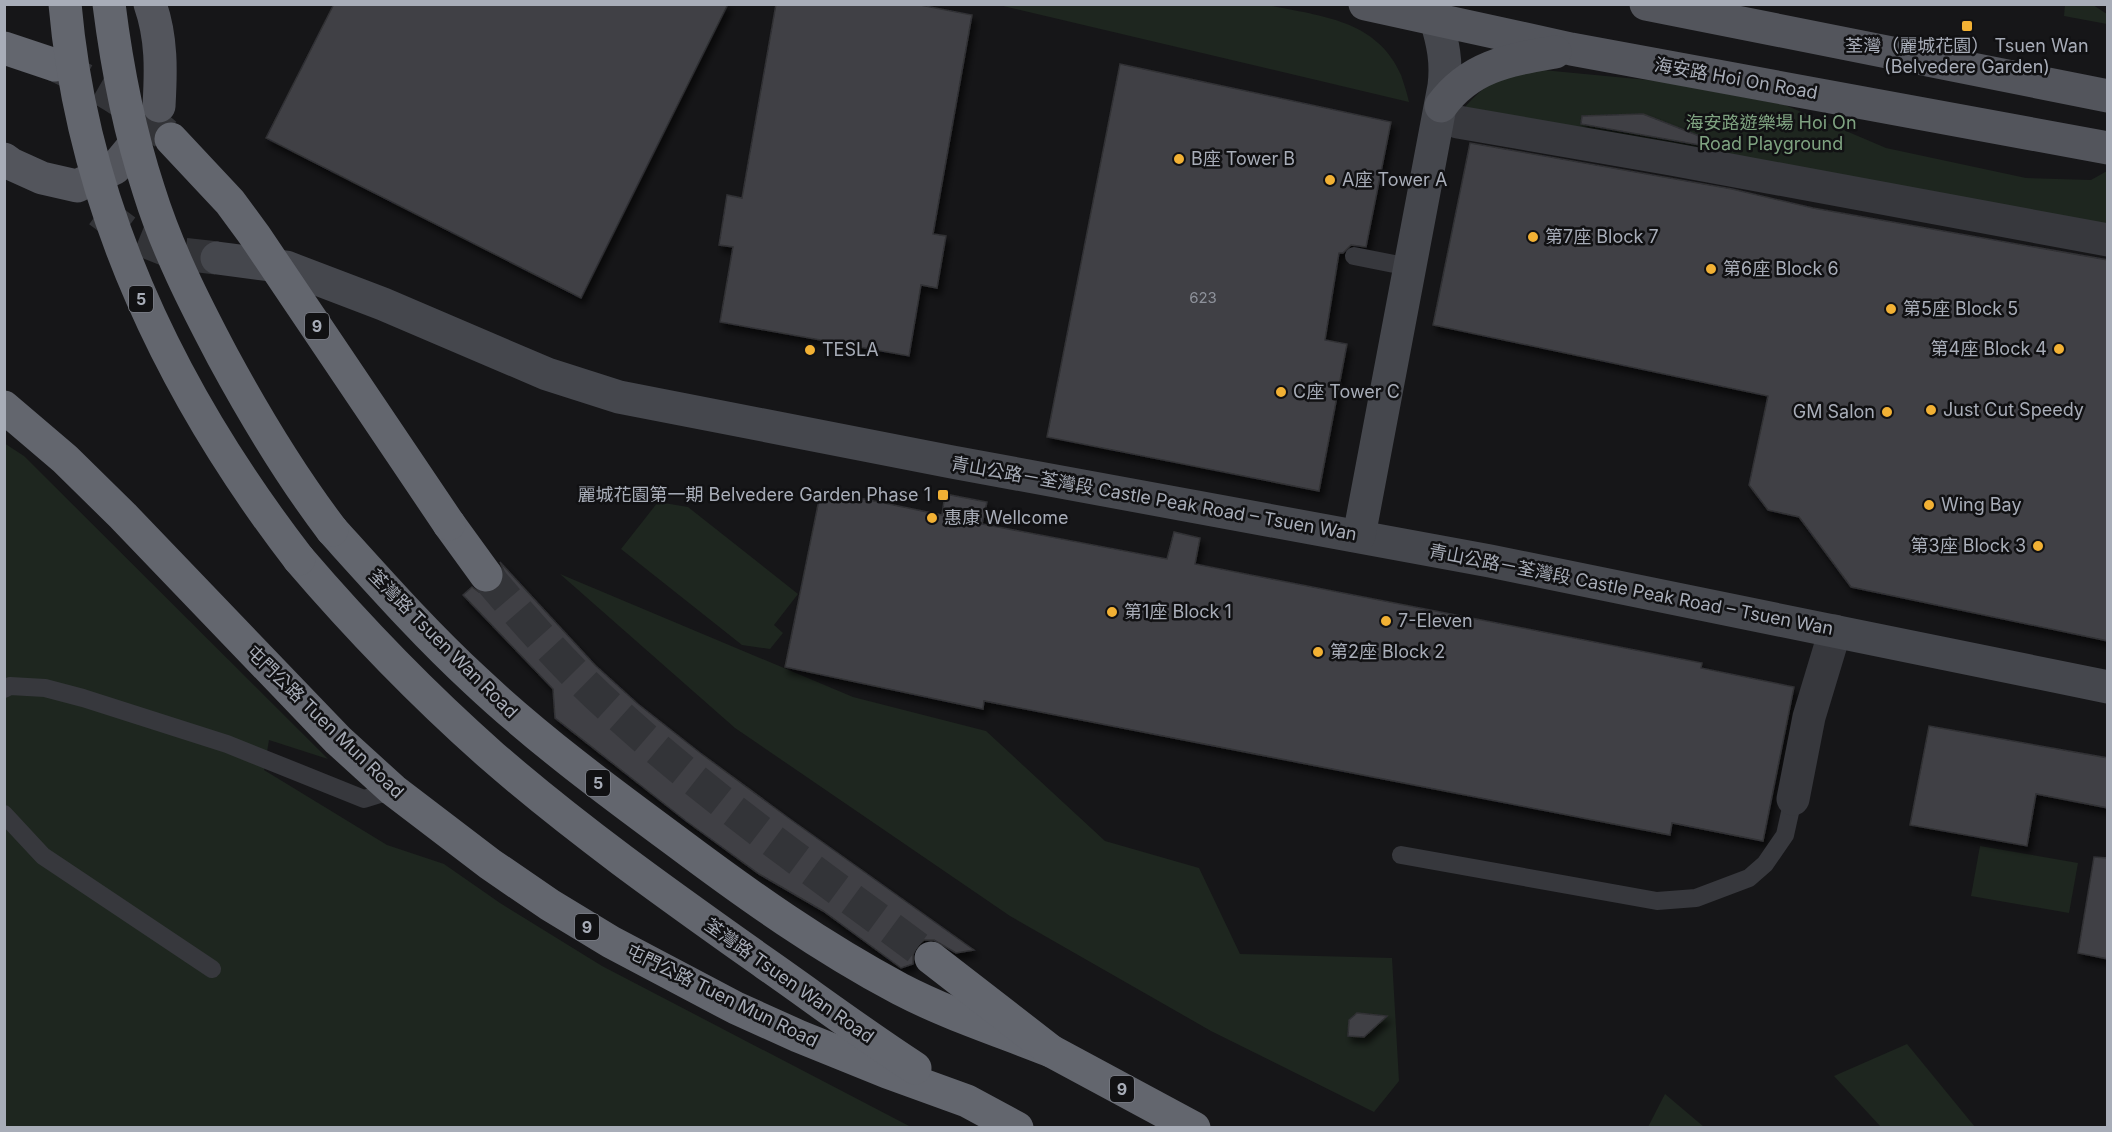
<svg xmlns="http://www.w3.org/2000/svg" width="2112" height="1132" font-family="Inter,'Noto Sans TC',sans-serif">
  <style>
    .green { fill: #1e261f }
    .building { fill: #404145; stroke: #303034; stroke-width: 1.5; filter: url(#shadow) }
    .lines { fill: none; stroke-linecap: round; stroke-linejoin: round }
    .secondary-tunnel { stroke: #333438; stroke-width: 33; stroke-dasharray: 33 16; stroke-linecap: butt }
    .highway-tunnel { stroke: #333438; stroke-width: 33; stroke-dasharray: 33 16; stroke-linecap: butt }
    .lane { stroke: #37383d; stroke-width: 18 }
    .street { stroke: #37383d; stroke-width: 33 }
    .secondary { stroke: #45474d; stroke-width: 33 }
    .primary { stroke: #53555c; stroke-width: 33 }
    .highway { stroke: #63666e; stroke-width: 33 }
    .highway-bridge { stroke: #63666e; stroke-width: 33 }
    .poi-dot { fill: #f2b134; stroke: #111113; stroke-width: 2 }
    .labels { text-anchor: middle; stroke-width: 5; stroke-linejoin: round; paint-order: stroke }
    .number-label { font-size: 15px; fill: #8e929b }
    .shield { fill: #111113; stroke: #7b7e86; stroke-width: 1.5 }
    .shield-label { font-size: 16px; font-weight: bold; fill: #a8adb8 }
    .poi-label { font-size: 18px; fill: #a8adb8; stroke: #111113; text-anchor: start }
    .street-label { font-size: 18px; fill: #a8adb8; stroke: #111113 }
    .park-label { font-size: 18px; fill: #7fa381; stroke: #111113 }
  </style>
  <defs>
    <filter id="shadow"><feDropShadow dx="3.5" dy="6" stdDeviation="3" flood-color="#0009"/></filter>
  </defs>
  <rect width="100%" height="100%" fill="#161618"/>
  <g class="green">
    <path d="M1268 5C1319 16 1377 19 1401 75 1404 84 1407 93 1409 102L999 5Z"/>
    <polygon points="2065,5 2093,5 2107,14 2107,24 2064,16"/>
    <path d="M1532 69 1658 81 1785 105 1886 148 2026 178 2091 180 2107 171V227L1465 107C1488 81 1499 78 1532 69Z"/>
    <polygon points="4,443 24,456 328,759 269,740 264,770 387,845 444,864 500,903 602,966 911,1127 5,1127"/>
    <polygon points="658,502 688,507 798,594 774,625 783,633 770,649 742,645 621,549"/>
    <polygon points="560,574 853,697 986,731 1105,841 1199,868 1240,954 1392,958 1399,1081 1374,1112 1211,1031 1010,916 735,728"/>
    <polygon points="1980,846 2078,863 2069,913 1971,896"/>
    <polygon points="1907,1044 1975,1127 1881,1127 1834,1076"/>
    <polygon points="1665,1094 1704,1127 1648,1127"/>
  </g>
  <g class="building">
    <polygon points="334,4 728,4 581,298 266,138"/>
    <polygon points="776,4 915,4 972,15 933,234 946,236 937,288 921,285 909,356 720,322 733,247 719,245 727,195 742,198"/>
    <polygon points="1120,64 1391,122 1366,247 1351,245 1343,253 1339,253 1325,340 1347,344 1319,491 1047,437"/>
    <polygon points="1643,114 1707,139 1705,146 1581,124 1582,116"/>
    <polygon points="1470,143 1732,189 1813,208 2108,260 2108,641 1851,587 1799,517 1768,510 1749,485 1768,396 1433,325"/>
    <polygon points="821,490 942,515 945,494 987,502 982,524 1167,559 1174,532 1200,538 1195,564 1702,663 1701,668 1794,687 1763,841 1672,823 1670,835 984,701 983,709 785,667"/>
    <polygon points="500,562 595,665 638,704 699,752 790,819 974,950 956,953 934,940 924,940 916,947 913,955 913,964 901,968 823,911 759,874 686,821 555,718 553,689 463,595 472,587 479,592 487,594 497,590 503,582 505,574"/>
    <polygon points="1929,726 2108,758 2108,808 2036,794 2027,846 1910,825"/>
    <polygon points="2094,857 2108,858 2108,959 2078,953"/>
    <polygon points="1357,1013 1387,1016 1364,1037 1348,1036 1349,1020"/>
  </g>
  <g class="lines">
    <polyline class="secondary-tunnel" points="99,211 134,237 174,253 217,258"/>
    <g class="highway-tunnel">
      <path d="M55 65C98 85 136 108 171 139"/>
      <path d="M486 575C526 622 568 670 614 711 713 801 824 878 931 958"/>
    </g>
    <g class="lane">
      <polyline points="1354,256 1409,267"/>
      <polyline points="4,689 10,686 45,688 83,698 227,744 364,799 393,790"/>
      <polyline points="4,814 43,856 212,969"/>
      <polyline points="1401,855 1657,901 1696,898 1749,878 1765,864 1785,835 1793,799"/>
    </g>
    <g class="street">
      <polyline points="1458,122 1671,159 2108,240"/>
      <polyline points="1793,799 1809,717 1835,631"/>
    </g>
    <g class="secondary">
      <polyline points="217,258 286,267 383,304 547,374 619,397 952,462 1490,561 2108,687"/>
      <path d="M1359 536 1444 86C1447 62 1443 43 1436 20"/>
    </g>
    <g class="primary">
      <path d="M150 4C162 38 161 71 159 106"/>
      <polyline points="1365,4 1571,49 2108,148"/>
      <polyline points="1646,4 2108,96"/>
      <path d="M1441 106C1470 66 1509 60 1555 52"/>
      <polyline points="4,159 11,164 42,178 77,186 115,168 134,145"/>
    </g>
    <g class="highway">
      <polyline points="4,48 55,65"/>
      <polyline points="4,407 65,459 123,516 338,740 393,790 490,864 550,905 611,942 736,1008 798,1036 887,1072 967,1101 1017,1128"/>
      <polyline points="449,524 486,575"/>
      <path d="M332 530C379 582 425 634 476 681 539 740 608 791 677 842 749 896 821 947 900 989 948 1014 1001 1031 1051 1051"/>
      <path d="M299 559C359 629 423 695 492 756 578 831 673 898 766 964 816 999 864 1035 915 1068"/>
      <polyline points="931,958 1051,1051 1194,1128"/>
    </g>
    <g class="highway-bridge">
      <path d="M65 4C83 210 174 397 299 559"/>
      <path d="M109 4C117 68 129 130 149 191 167 249 195 304 223 357 256 418 291 476 332 530"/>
      <polyline points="171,139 230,202 255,236 449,524"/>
    </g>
  </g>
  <g class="poi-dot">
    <rect x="1961" y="20" width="12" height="12" rx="3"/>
    <circle cx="1179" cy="159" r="6"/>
    <circle cx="1330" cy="180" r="6"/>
    <circle cx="1533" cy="237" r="6"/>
    <circle cx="1711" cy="269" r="6"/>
    <circle cx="1891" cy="309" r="6"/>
    <circle cx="2059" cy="349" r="6"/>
    <circle cx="810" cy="350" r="6"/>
    <circle cx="1281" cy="392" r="6"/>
    <circle cx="1931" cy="410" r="6"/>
    <circle cx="1887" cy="412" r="6"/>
    <rect x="937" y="489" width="12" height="12" rx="3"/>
    <circle cx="1929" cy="505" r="6"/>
    <circle cx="932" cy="518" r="6"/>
    <circle cx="2038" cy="546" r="6"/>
    <circle cx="1112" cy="612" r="6"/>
    <circle cx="1386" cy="621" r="6"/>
    <circle cx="1318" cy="652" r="6"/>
  </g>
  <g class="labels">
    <g class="number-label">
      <text x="1203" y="303">623</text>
    </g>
    <g class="shield">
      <rect x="129" y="286" width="24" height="26" rx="4.5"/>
      <rect x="305" y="313" width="24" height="26" rx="4.5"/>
      <rect x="586" y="770" width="24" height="26" rx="4.5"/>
      <rect x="575" y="914" width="24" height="26" rx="4.5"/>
      <rect x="1110" y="1076" width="24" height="26" rx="4.5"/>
    </g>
    <g class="shield-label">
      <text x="141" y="305">5</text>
      <text x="317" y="332">9</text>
      <text x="598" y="789">5</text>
      <text x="587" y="933">9</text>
      <text x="1122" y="1095">9</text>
    </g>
    <g class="poi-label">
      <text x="1967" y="52" text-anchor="middle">荃灣（麗城花園） Tsuen Wan<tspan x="1967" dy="21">(Belvedere Garden)</tspan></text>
      <text x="1191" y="165">B座 Tower B</text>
      <text x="1342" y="186">A座 Tower A</text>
      <text x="1545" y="243">第7座 Block 7</text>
      <text x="1723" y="275">第6座 Block 6</text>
      <text x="1903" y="315">第5座 Block 5</text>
      <text x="2047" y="355" text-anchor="end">第4座 Block 4</text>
      <text x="822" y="356">TESLA</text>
      <text x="1293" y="398">C座 Tower C</text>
      <text x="1943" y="416">Just Cut Speedy</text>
      <text x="1875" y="418" text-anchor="end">GM Salon</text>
      <text x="931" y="501" text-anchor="end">麗城花園第一期 Belvedere Garden Phase 1</text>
      <text x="1941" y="511">Wing Bay</text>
      <text x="944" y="524">惠康 Wellcome</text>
      <text x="2026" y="552" text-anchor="end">第3座 Block 3</text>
      <text x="1124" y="618">第1座 Block 1</text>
      <text x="1398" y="627">7-Eleven</text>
      <text x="1330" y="658">第2座 Block 2</text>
    </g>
    <g class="street-label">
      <text transform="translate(1736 79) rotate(10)" y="6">海安路 Hoi On Road</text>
      <text transform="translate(1154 499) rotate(10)" y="6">青山公路－荃灣段 Castle Peak Road – Tsuen Wan</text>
      <text transform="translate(1631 590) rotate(11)" y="6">青山公路－荃灣段 Castle Peak Road – Tsuen Wan</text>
      <text transform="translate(443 644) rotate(45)" y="6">荃灣路 Tsuen Wan Road</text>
      <text transform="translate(325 722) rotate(44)" y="6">屯門公路 Tuen Mun Road</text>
      <text transform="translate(789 981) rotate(35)" y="6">荃灣路 Tsuen Wan Road</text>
      <text transform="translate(722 996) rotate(26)" y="6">屯門公路 Tuen Mun Road</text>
    </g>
    <g class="park-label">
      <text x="1771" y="129">海安路遊樂場 Hoi On<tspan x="1771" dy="21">Road Playground</tspan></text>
    </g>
  </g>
  <rect width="2112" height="1132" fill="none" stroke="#a8adb8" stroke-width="12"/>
</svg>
